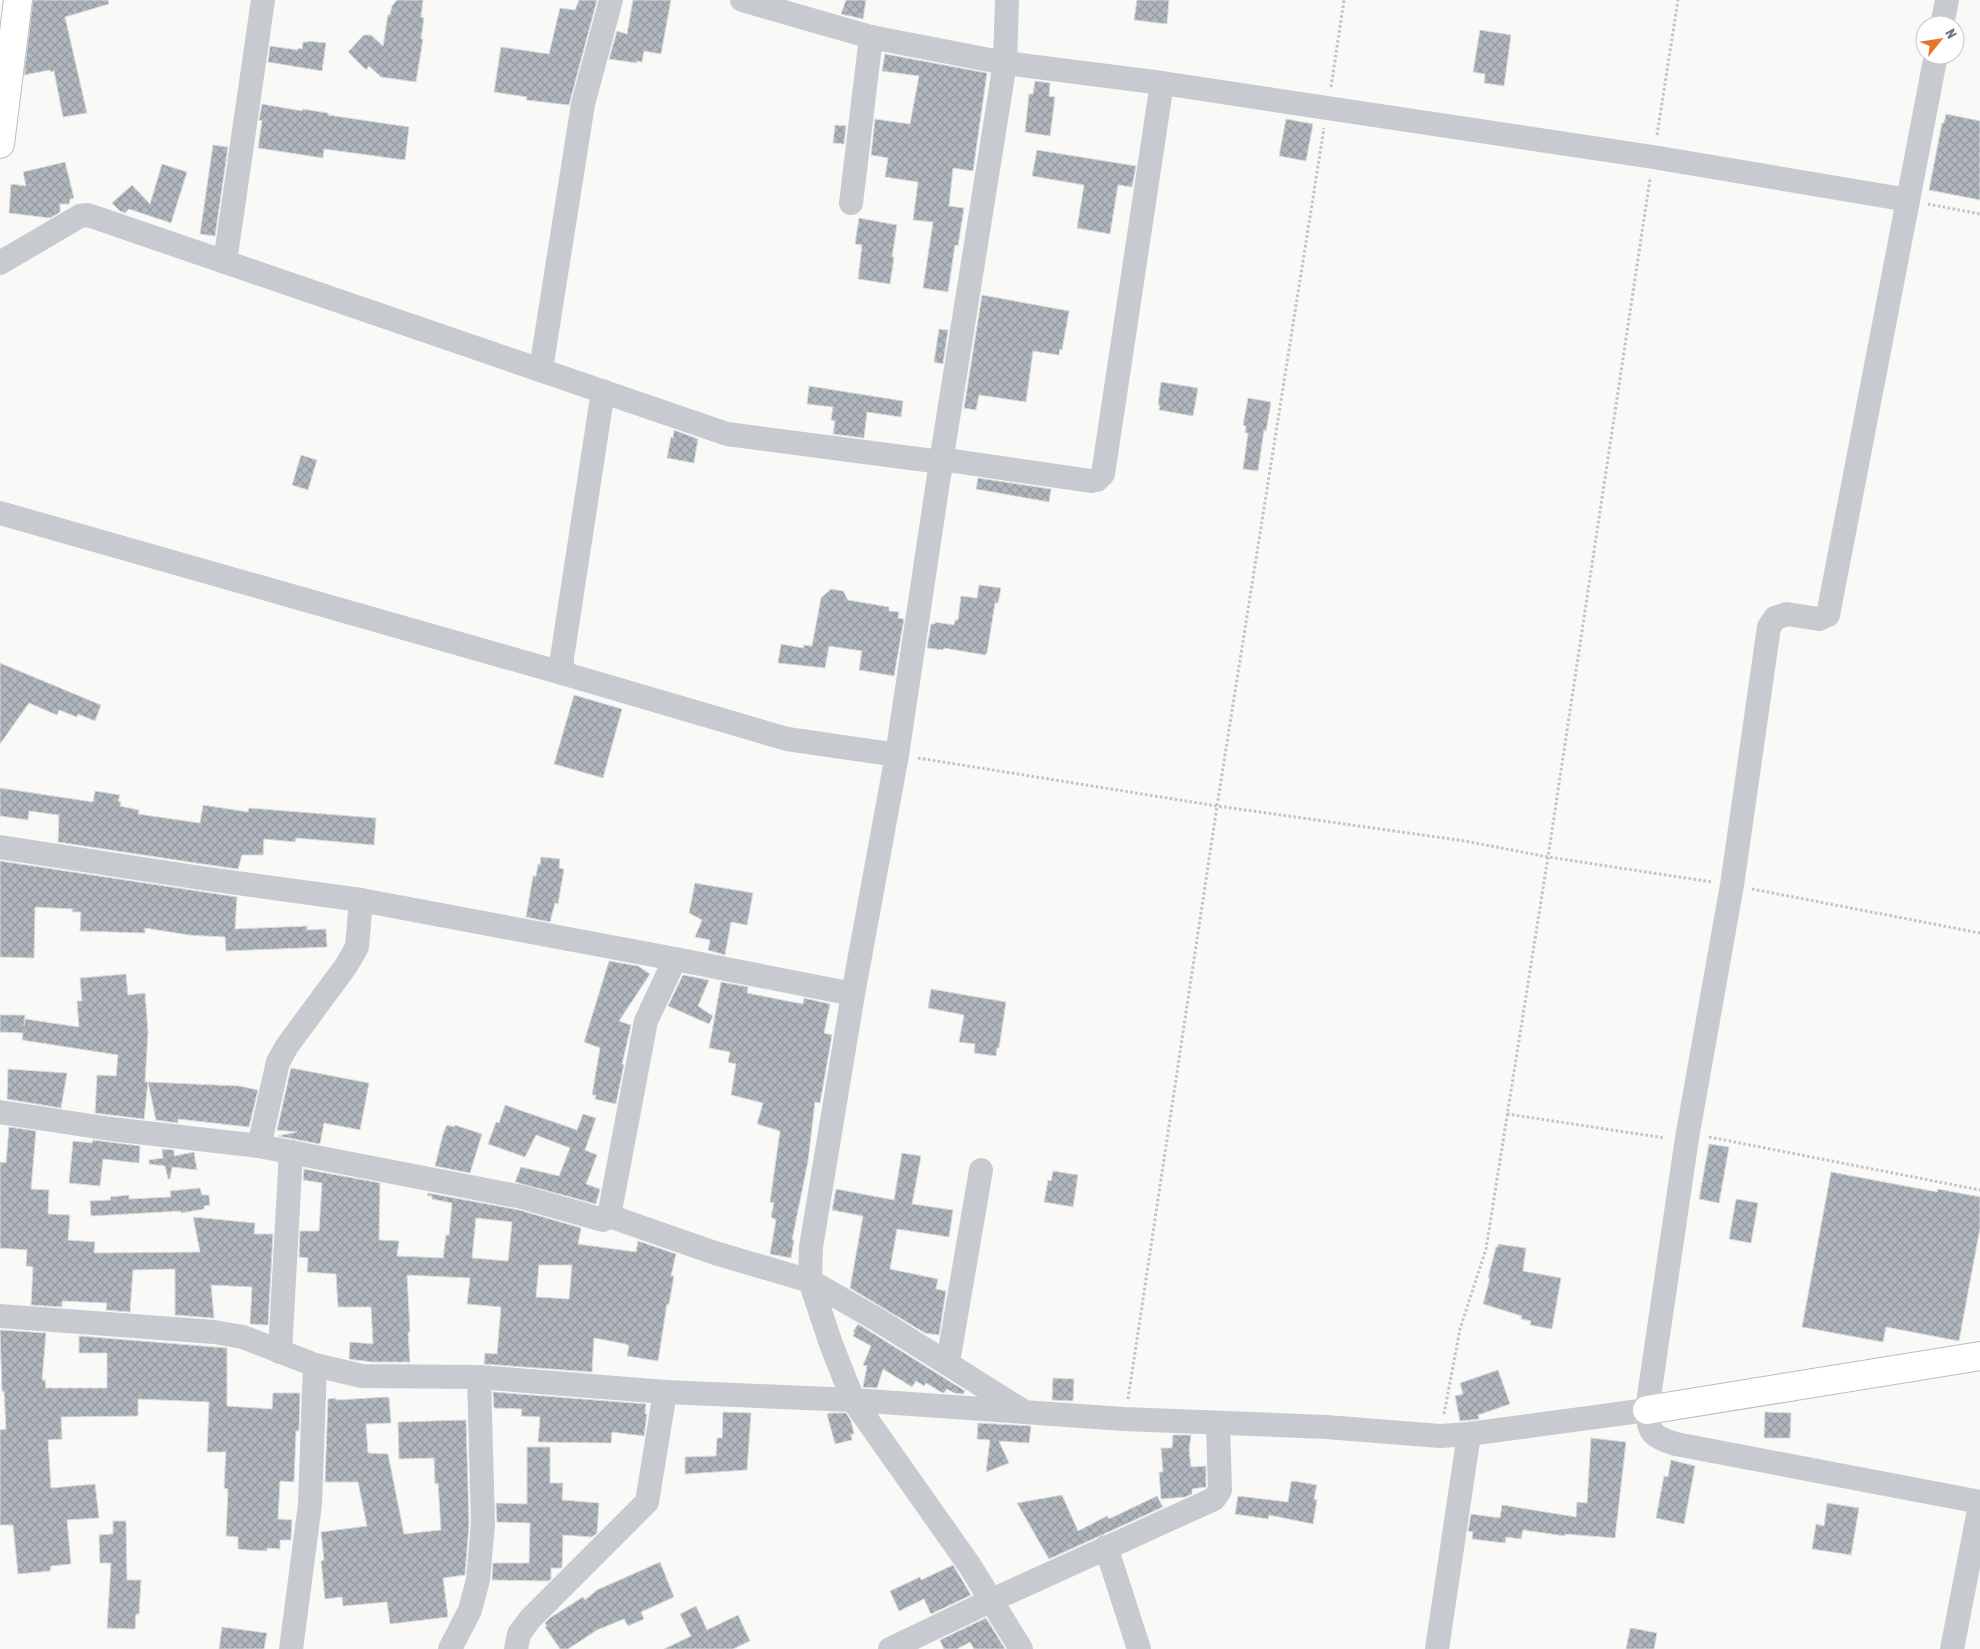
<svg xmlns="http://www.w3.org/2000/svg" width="1980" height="1649" font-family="'Asap Condensed',sans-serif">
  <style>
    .building { fill: url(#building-cross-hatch); stroke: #dbdbd9; fill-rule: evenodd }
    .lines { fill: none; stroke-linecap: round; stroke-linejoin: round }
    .secondary-casing { stroke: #b9bdc3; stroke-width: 30 }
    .primary-casing { stroke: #babdc2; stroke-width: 30 }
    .path { stroke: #c1c2c5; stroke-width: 3; stroke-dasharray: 2.5 2.5; stroke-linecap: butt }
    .street { stroke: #c7cace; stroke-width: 24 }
    .secondary { stroke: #fff; stroke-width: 28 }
    .primary { stroke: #fff; stroke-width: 28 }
  </style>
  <defs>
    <pattern id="building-cross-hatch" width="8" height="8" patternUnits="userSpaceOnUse" patternTransform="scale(1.25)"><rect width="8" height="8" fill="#b0b6bd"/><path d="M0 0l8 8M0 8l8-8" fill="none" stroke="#93999f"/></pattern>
  </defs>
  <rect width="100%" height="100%" fill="#f9f9f7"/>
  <g class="building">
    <polygon points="33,0 108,0 109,4 65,17 87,113 63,117 54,71 51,72 50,70 24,75"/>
    <polygon points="397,0 423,0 421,17 424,18 421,39 423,39 416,82 381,77 369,66 366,70 348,52 364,35 371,35 383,46 388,15 390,15 392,6"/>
    <polygon points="579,0 597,0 569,105 526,100 527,97 494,92 501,47 549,54 560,8 575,10"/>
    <polygon points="633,0 671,0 661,54 644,51 642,62 637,61 637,63 609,59 617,31 627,34"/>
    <polygon points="846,0 866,0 863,19 841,14"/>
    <polygon points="1137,0 1169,0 1167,24 1134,20"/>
    <polygon points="1480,30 1511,35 1504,86 1484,83 1485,74 1473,72"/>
    <polygon points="308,41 326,43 322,71 268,62 270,46 298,50 298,48 302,49 303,42 308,42"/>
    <polygon points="885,54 987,73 973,171 953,168 949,206 964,208 958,246 955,245 948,292 923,288 933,222 913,220 918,182 885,177 888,158 871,155 875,119 910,124 919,76 882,71"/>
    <polygon points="1035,81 1050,83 1049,96 1055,97 1050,136 1025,132 1029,94 1033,94"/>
    <polygon points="262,104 302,111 303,109 328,113 328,115 409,127 405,160 324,149 323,158 258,148 262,121 259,120"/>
    <polygon points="1946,114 1980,121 1980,200 1929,190 1942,123 1944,123"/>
    <polygon points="1286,119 1313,124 1306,161 1279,156"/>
    <polygon points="835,125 846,126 844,144 833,143"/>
    <polygon points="213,145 228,147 215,236 200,234"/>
    <polygon points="1037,150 1136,166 1132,187 1118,185 1110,234 1077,228 1084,185 1032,176"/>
    <polygon points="65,162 74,198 70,199 69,204 60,204 60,212 50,218 9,213 11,184 26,186 23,172"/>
    <polygon points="162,164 187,172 171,223 129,209 125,213 120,211 112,203 132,185 150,204"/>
    <polygon points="859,218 897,225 892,257 894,257 890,284 858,279 862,245 855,244"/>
    <polygon points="982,295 1069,311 1062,350 1060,349 1059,355 1033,351 1026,402 979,395 976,410 964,408"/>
    <polygon points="939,329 948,330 943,364 934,362"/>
    <polygon points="1161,382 1198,388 1193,416 1159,410 1160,405 1158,405"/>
    <polygon points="809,386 903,401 901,417 867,412 864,438 833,434 835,421 831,420 833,407 807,404"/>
    <polygon points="1248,398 1271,402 1266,431 1264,430 1258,471 1243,469 1248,433 1245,433 1246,426 1243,425"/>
    <polygon points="674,430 698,439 694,463 667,458 671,437 673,438"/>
    <polygon points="301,455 317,460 308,490 292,485"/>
    <polygon points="978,478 1051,489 1049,502 976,489"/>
    <polygon points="979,585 1001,588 998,603 995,603 987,653 985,655 944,648 943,650 927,648 931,624 935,624 935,622 954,625 955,620 958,620 961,596 977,598"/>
    <polygon points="831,589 843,591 848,600 889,607 889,611 899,612 898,618 904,619 894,676 859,670 862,651 829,646 825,668 778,663 781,644 803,648 804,645 812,646 821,598"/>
    <polygon points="0,663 101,705 95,721 78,714 77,717 59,710 57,715 29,703 0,744"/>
    <polygon points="574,695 622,709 603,778 554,764"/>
    <polygon points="0,788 93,802 95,791 120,795 118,801 121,802 120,806 139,810 138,814 200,823 203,805 248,812 249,808 376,818 374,845 296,838 295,842 264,839 263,855 242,855 238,869 203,864 58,842 59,815 29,811 28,820 0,816"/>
    <polygon points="541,857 560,859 559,868 564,869 558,904 555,903 550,922 526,917 533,876 536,876 538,864 540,865"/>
    <polygon points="0,861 237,897 235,929 307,926 307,930 326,929 327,947 226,951 225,937 189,935 145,928 145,933 80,931 81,912 72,912 73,909 35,907 34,958 0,957"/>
    <polygon points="695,883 753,893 747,925 731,922 725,955 708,950 710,940 695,937 702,920 689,913"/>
    <polygon points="609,961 638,966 650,974 619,1021 631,1025 622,1064 624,1064 616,1104 595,1099 596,1095 592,1095 600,1048 584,1042"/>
    <polygon points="126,974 128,995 145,993 148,1032 145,1082 148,1082 144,1119 95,1113 97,1075 116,1076 118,1055 22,1040 23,1033 0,1032 0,1015 25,1015 24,1026 25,1019 79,1027 77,1001 82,1001 80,978"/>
    <polygon points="683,975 709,980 698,1006 713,1016 709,1024 668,1006"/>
    <polygon points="721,982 748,987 747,993 803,1004 804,998 830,1004 824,1033 832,1035 820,1103 815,1102 808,1161 792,1240 794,1240 791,1258 770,1254 776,1220 771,1217 774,1203 770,1202 780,1131 757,1124 763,1103 731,1095 736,1064 728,1062 730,1052 709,1048"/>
    <polygon points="931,989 1006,1002 999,1048 997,1048 996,1056 974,1053 975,1044 959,1042 964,1015 928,1008"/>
    <polygon points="291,1068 369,1083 360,1130 324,1123 320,1144 278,1136 297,1132 277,1130"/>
    <polygon points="8,1069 67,1073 61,1108 7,1099"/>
    <polygon points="148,1082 239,1086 258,1090 249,1127 178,1119 178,1123 156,1120"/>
    <polygon points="505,1105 577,1130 583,1114 596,1118 585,1150 597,1155 586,1184 600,1189 596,1204 515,1182 521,1167 559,1176 570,1148 536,1135 525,1157 488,1144 496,1122 499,1123"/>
    <polygon points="447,1125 454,1127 455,1125 482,1134 470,1173 435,1166 443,1134"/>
    <polygon points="9,1127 36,1131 31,1189 49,1190 48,1214 70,1215 68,1240 95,1242 94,1253 200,1252 193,1217 255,1223 254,1234 273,1234 268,1325 250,1324 252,1287 211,1285 214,1318 175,1315 175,1269 133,1270 130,1312 106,1310 107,1303 62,1301 62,1307 31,1305 33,1267 26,1266 27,1250 0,1248 0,1162 6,1163"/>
    <polygon points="93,1140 140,1146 139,1163 103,1159 100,1186 69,1183 73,1141 92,1143"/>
    <polygon points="1709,1144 1729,1147 1719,1203 1699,1199"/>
    <polygon points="162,1149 174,1150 174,1156 194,1152 197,1170 172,1167 170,1179 168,1179 165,1166 149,1164 149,1160 163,1158"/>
    <polygon points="902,1153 921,1156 912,1204 953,1210 949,1237 897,1229 890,1269 938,1279 936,1289 946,1291 939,1335 925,1333 850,1288 863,1216 832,1210 836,1189 894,1200"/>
    <path d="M304 1169 380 1183 379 1240 399 1241 397 1256 443 1258 446 1235H449L452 1203 432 1199V1196H427L428 1193 519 1210 581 1228 578 1244 636 1252 638 1241 676 1254 671 1276H674L669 1304H667L658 1361 627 1356 629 1346 626 1344 594 1338 592 1372 484 1364 485 1353 497 1354 501 1307 467 1304 470 1278 407 1275 410 1332H408L410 1362H372L349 1359 350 1342 373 1344 371 1307H338L336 1274 307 1272 308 1258 299 1257 300 1231H319L322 1183 303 1180ZM476 1218 512 1222 508 1261 472 1258ZM539 1265H572L569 1299 536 1297Z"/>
    <polygon points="1053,1171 1078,1175 1073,1207 1044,1202 1048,1180 1051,1181"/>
    <polygon points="1831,1172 1937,1192 1938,1189 1980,1197 1980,1228 1959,1341 1886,1327 1883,1342 1802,1327"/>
    <polygon points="200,1188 202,1195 209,1195 210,1205 204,1206 204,1209 181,1213 181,1211 91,1216 90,1201 111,1200 110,1197 129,1195 129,1199 171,1197 170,1191"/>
    <polygon points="1736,1199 1758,1203 1751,1243 1729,1239"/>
    <polygon points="1498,1244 1526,1248 1523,1271 1561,1278 1552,1329 1530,1325 1531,1321 1521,1319 1522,1316 1483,1304 1490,1278 1488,1278 1496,1247 1498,1247"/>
    <polygon points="858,1324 965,1391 963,1394 954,1393 947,1389 944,1393 941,1392 926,1383 924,1386 916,1381 912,1387 883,1369 877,1388 863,1387 867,1366 863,1365 871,1346 853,1336 855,1333 853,1332"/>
    <polygon points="0,1330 46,1333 42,1380 45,1380 46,1388 107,1388 107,1353 79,1353 79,1336 227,1348 227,1406 272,1409 273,1393 300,1393 299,1431 296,1431 294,1482 280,1481 278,1519 292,1520 291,1540 280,1540 280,1549 267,1548 267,1551 248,1550 238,1549 238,1537 226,1536 228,1489 224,1488 226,1452 207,1452 209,1402 138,1399 138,1416 61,1417 62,1439 48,1440 51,1488 95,1484 99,1518 67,1520 71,1564 51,1566 50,1571 18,1574 13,1525 0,1525 0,1430 6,1429 4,1391 2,1392"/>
    <polygon points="1498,1370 1510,1404 1478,1415 1479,1419 1460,1421 1455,1396 1463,1394 1460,1383"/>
    <polygon points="1053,1378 1074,1379 1073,1401 1052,1400"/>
    <polygon points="493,1392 646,1404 645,1414 647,1414 644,1436 612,1432 611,1443 538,1442 540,1417 521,1416 522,1409 494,1408"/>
    <polygon points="387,1397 389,1398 391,1423 366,1424 368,1453 388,1454 404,1534 441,1530 438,1483 435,1484 434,1458 399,1459 398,1422 466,1420 469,1524 465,1575 443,1578 448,1617 390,1624 387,1602 343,1606 342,1597 325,1599 321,1561 324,1560 321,1532 367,1526 358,1482 325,1482 328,1399 336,1398 336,1400"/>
    <polygon points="723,1412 751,1413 747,1470 685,1474 685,1457 716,1456 717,1438 722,1438"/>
    <polygon points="1765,1412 1791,1413 1790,1438 1764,1438"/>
    <polygon points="831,1413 846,1413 851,1421 854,1434 851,1434 852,1440 835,1444 827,1414"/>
    <polygon points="978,1423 1031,1426 1029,1443 999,1441 1009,1463 986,1472 990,1440 977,1439"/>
    <polygon points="1173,1435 1191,1435 1189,1450 1191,1467 1206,1466 1206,1487 1192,1489 1192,1494 1185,1497 1161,1499 1159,1472 1163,1472 1161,1448 1172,1448"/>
    <polygon points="1591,1438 1626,1442 1615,1538 1565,1534 1565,1536 1523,1530 1521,1539 1506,1537 1505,1543 1472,1539 1473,1532 1468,1531 1471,1514 1500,1518 1502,1505 1576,1517 1577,1502 1587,1503"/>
    <polygon points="527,1447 550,1447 550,1483 563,1483 562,1500 599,1503 597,1533 592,1537 563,1535 562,1568 551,1568 551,1579 548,1581 492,1580 493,1563 529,1563 530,1523 497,1522 496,1503 527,1504"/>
    <polygon points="1671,1460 1695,1466 1684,1524 1656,1518 1664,1476 1668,1477"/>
    <polygon points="1294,1481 1317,1485 1314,1499 1317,1500 1313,1524 1269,1515 1268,1519 1235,1514 1238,1496 1288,1502 1291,1482"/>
    <polygon points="1062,1495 1078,1531 1107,1516 1109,1519 1157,1496 1163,1507 1049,1559 1017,1503"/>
    <polygon points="1827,1503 1859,1508 1851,1555 1812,1549 1816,1524 1824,1526"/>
    <polygon points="113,1521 126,1521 127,1580 141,1580 139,1614 136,1614 135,1629 107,1628 111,1563 100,1563 99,1535 113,1534"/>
    <polygon points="660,1562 674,1597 641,1612 644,1619 628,1626 624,1619 597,1630 568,1649 560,1649 545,1627 547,1626 545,1623 550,1618 583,1597 585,1600 597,1590"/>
    <polygon points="953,1565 971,1595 931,1614 924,1599 899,1611 890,1591 920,1577 921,1580"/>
    <polygon points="696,1606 707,1630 738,1615 750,1641 733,1649 664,1649 691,1636 680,1614"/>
    <polygon points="986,1618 1005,1649 974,1649 970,1642 957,1649 944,1649 940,1640"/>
    <polygon points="222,1627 267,1633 264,1649 219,1649"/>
    <polygon points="1632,1628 1657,1633 1654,1649 1626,1649 1630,1629"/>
  </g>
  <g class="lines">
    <defs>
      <polyline id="secondary" points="1647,1410 1980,1356"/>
      <polyline id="primary" points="0,144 18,0"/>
    </defs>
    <use href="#secondary" class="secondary-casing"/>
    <use href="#primary" class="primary-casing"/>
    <g class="path">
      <polyline points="1331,87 1344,0"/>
      <polyline points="1657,135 1678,0"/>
      <polyline points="1928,204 1980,214"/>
      <polyline points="918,758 1217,806 1465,841 1548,857 1712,882"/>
      <polyline points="1752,889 1980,933"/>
      <polyline points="1507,1114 1665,1138"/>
      <polyline points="1709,1137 1980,1190"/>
      <polyline points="1128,1399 1217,806 1324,128"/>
      <polyline points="1444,1414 1460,1329 1486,1249 1548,857 1650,179"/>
    </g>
    <g class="street">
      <polyline points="742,0 871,37 1005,63 1162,83 1653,157 1908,200"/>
      <polyline points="1007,0 1005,63 941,462 897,755 853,994 811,1247 810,1281 831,1344 853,1400 970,1566 1021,1649"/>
      <polyline points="1942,25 1947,0"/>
      <path d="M1936 55 1828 615 1819 619 1787 614 1775 618 1769 627 1732 885 1687 1138 1647 1410C1648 1434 1654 1437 1676 1444L1980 1502"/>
      <polyline points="851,203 871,37"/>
      <polyline points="225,262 263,0"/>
      <polyline points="0,263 80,216 88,215 727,434 941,462 954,461 1091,481 1097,480 1103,474 1162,83"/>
      <polyline points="541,369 583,104 611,0"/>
      <polyline points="0,513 562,673 787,739 897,755"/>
      <polyline points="562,673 562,658 603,391"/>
      <polyline points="0,847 201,878 361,900 675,959 853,994"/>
      <polyline points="0,1112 111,1129 259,1146 522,1197 603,1220 609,1216 715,1253 810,1281 878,1320 1023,1411"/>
      <polyline points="259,1146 278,1062 287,1046 346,966 357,947 361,900"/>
      <polyline points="609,1216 646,1021 675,959"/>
      <polyline points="0,1316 214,1332 243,1337 315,1365 362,1376 479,1377 665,1392 853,1400 1124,1419 1326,1427 1440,1436 1469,1434 1647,1410"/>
      <polyline points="280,1352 291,1152"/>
      <polyline points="948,1362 981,1170"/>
      <polyline points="1106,1547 1139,1649"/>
      <polyline points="291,1649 310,1504 315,1365"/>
      <polyline points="450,1649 470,1610 478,1580 483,1524 479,1377"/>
      <polyline points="516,1649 519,1634 530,1619 647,1502 665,1392"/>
      <polyline points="890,1649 992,1600 1214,1499 1220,1490 1218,1423"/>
      <polyline points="1437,1649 1469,1434"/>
      <polyline points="1952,1649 1980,1505"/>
    </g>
    <use href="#secondary" class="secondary"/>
    <use href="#primary" class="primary"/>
  </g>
  <g transform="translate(1940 40) rotate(60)"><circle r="24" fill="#ffffff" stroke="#c3c7cf"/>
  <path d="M0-4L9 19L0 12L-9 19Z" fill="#e5772c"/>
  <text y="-8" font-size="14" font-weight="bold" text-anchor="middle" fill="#687488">N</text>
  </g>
</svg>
